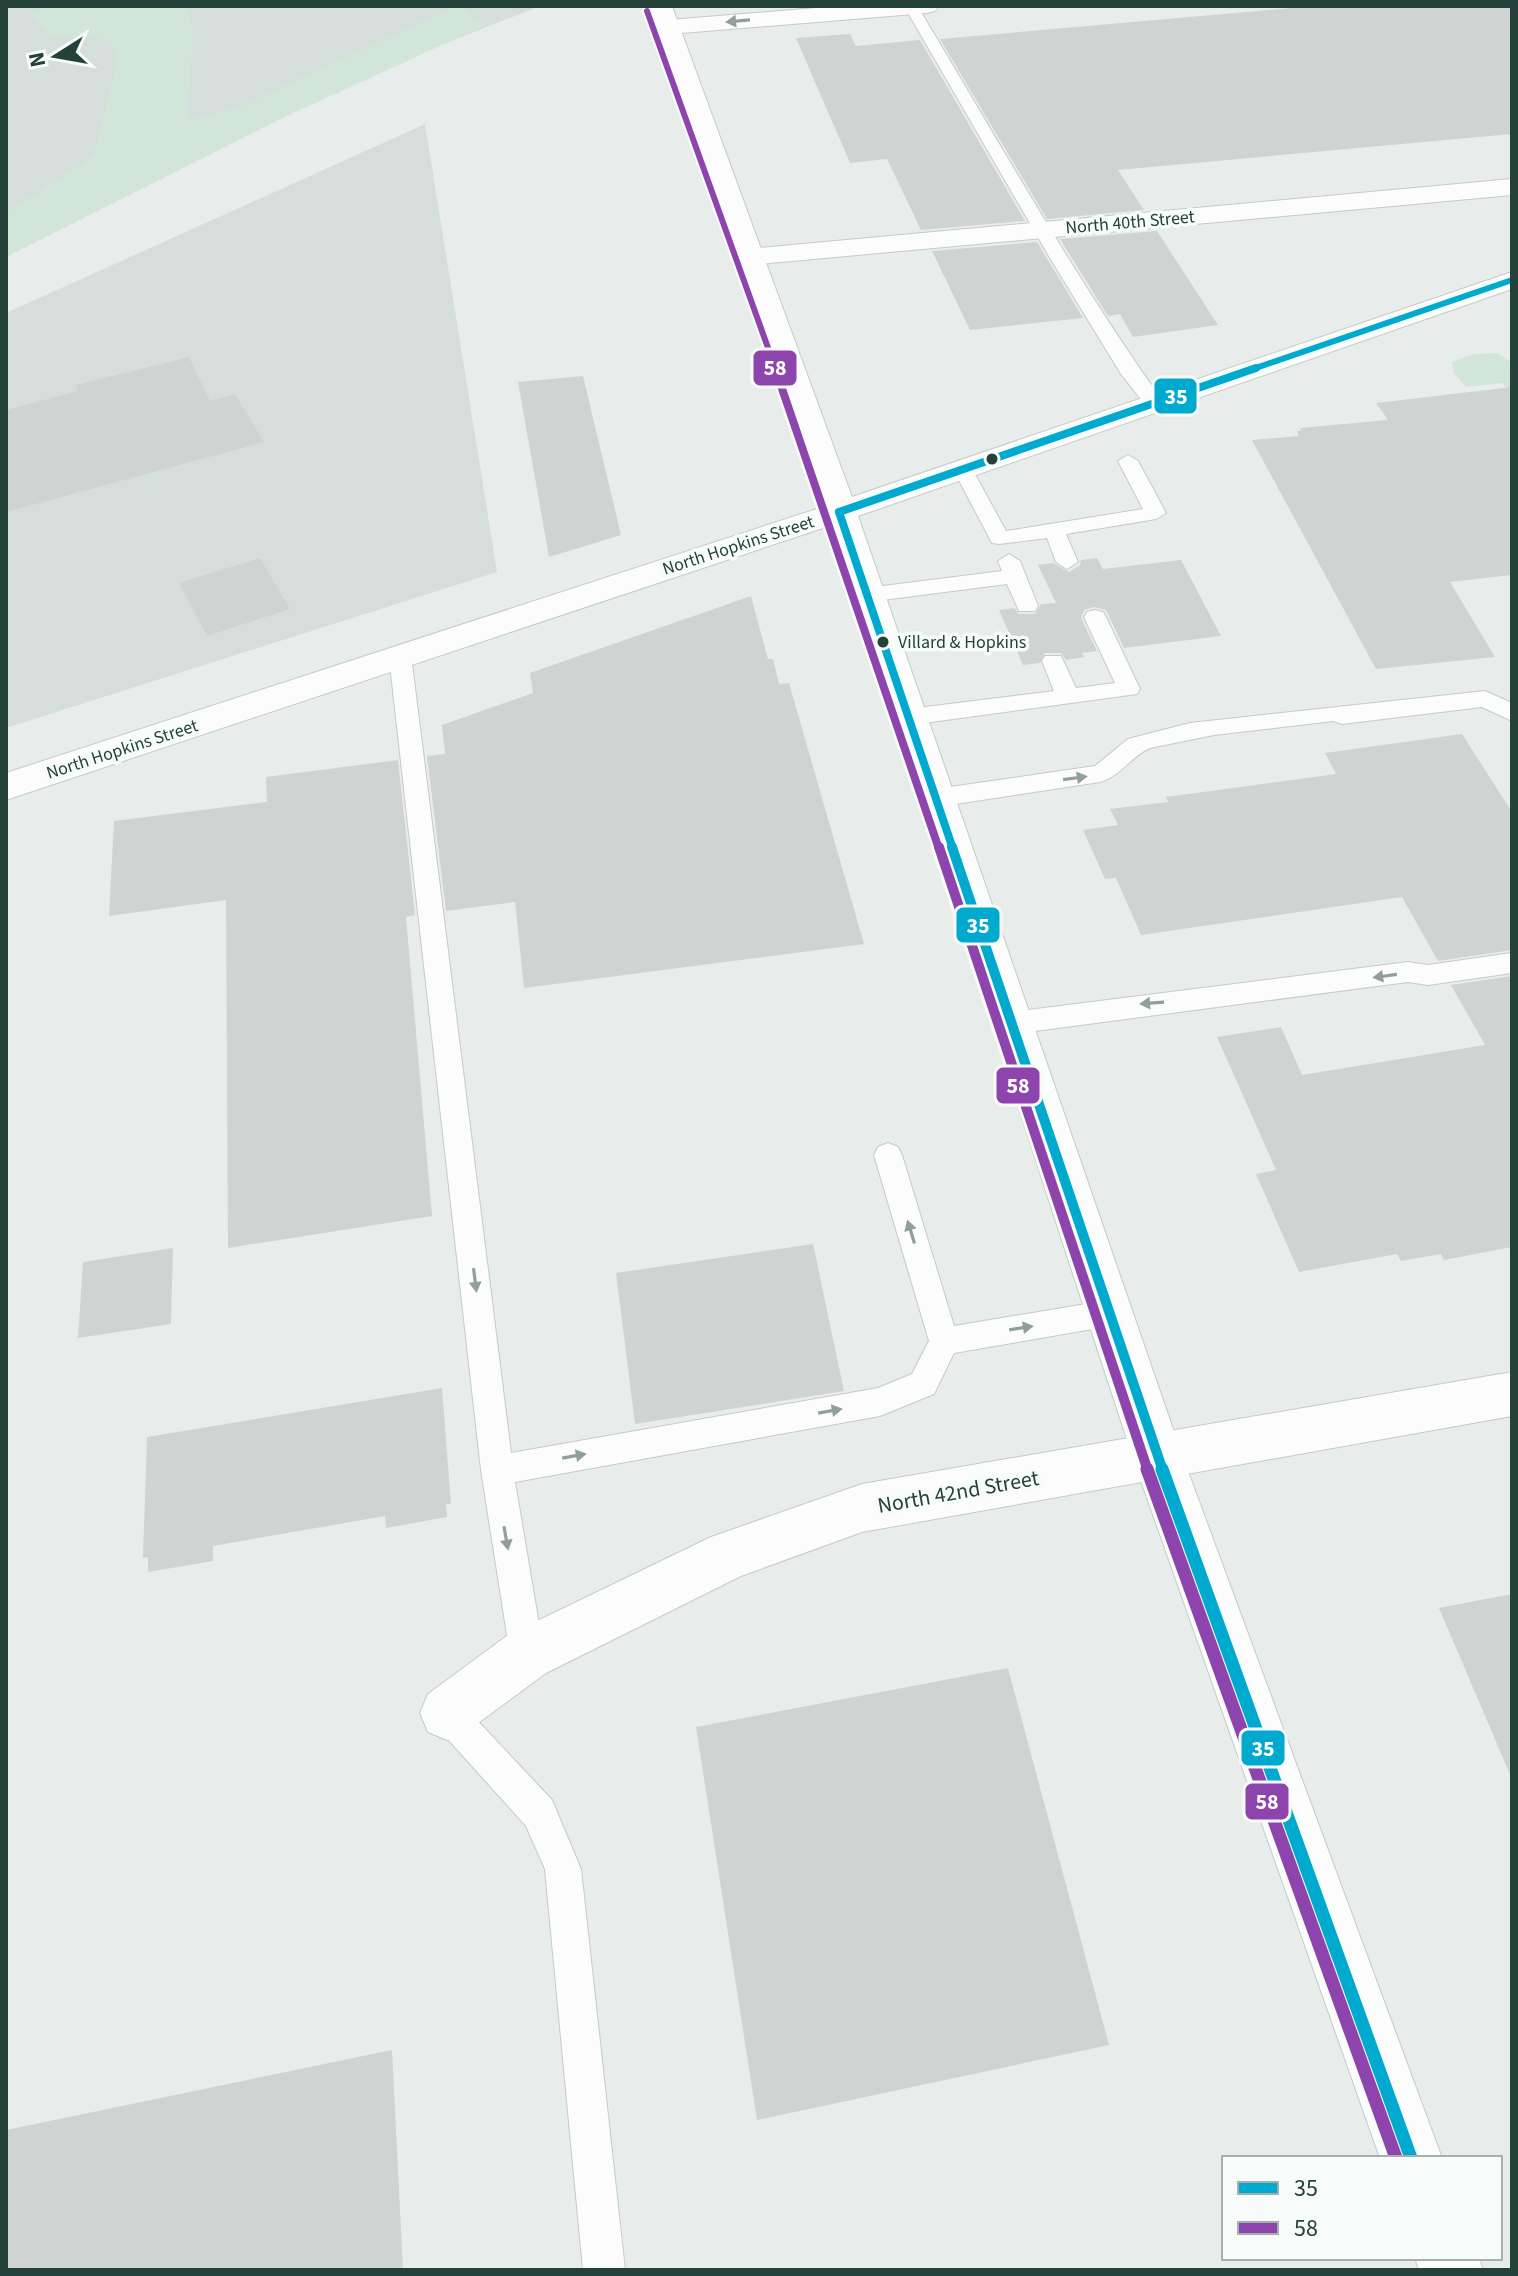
<svg xmlns="http://www.w3.org/2000/svg" width="1518" height="2276" font-family="'Source Sans 3',sans-serif">
  <style>
    .built { fill: #d6dedb }
    .green { fill: #d1e6d8 }
    .building { fill: #cfd4d2 }
    .lines { fill: none; stroke-linecap: round; stroke-linejoin: round }
    .lane-casing { stroke: #c5cac8; stroke-width: 2 }
    .street-casing { stroke: #c5cac8; stroke-width: 2 }
    .secondary-casing { stroke: #c3cbc8; stroke-width: 2 }
    .lane { fill: #fcfcfc; fill-rule: evenodd }
    .street { fill: #fcfcfc; fill-rule: evenodd }
    .secondary { fill: #fcfcfc; fill-rule: evenodd }
    .bus-1-far3-casing { stroke: #f7fbf9; stroke-width: 10 }
    .bus-1-far2-casing { stroke: #f7fbf9; stroke-width: 13 }
    .bus-1-far1-casing { stroke: #f7fbf9; stroke-width: 16 }
    .bus-1-casing { stroke: #f7fbf9; stroke-width: 19 }
    .bus-2-far3-casing { stroke: #f7fbf9; stroke-width: 10 }
    .bus-2-far2-casing { stroke: #f7fbf9; stroke-width: 13 }
    .bus-2-far1-casing { stroke: #f7fbf9; stroke-width: 16 }
    .bus-2-casing { stroke: #f7fbf9; stroke-width: 19 }
    .bus-1-far3 { stroke: #00a9ce; stroke-width: 6 }
    .bus-1-far2 { stroke: #00a9ce; stroke-width: 8 }
    .bus-1-far1 { stroke: #00a9ce; stroke-width: 10 }
    .bus-1 { stroke: #00a9ce; stroke-width: 13 }
    .bus-2-far3 { stroke: #8e44ad; stroke-width: 6 }
    .bus-2-far2 { stroke: #8e44ad; stroke-width: 8 }
    .bus-2-far1 { stroke: #8e44ad; stroke-width: 10 }
    .bus-2 { stroke: #8e44ad; stroke-width: 13 }
    .oneway { fill: #909f9b }
    .bus-dot { fill: #24423a; stroke: #f7fbf9; stroke-width: 3 }
    .labels { text-anchor: middle; stroke-width: 7; stroke-linejoin: round; paint-order: stroke }
    .far-street-label { font-size: 18px; fill: #24423a; stroke: #f7fbf9 }
    .far-bus-label { font-size: 18px; fill: #24423a; stroke: #f7fbf9; text-anchor: start }
    .street-label { font-size: 22px; fill: #24423a; stroke: #f7fbf9 }
    .line-badge { stroke: #f7fbf9; stroke-width: 3 }
    .badge-label { font-size: 22px; text-anchor: middle; font-weight: bold; fill: #fff }
  </style>
  <rect width="100%" height="100%" fill="#e8edeb"/>
  <g class="built">
    <polygon points="6,6 540,6 406,59 6,227"/>
    <polygon points="425,124 497,572 6,728 6,313"/>
  </g>
  <g class="green">
    <polygon points="54,6 187,6 193,32 187,119 235,109 455,6 460,6 486,25 289,115 6,257 6,213 93,156 117,66 110,40 48,36 29,12"/>
    <polygon points="1496,353 1512,362 1512,387 1507,388 1502,383 1466,387 1454,373 1452,362 1474,354"/>
  </g>
  <g class="building">
    <polygon points="1315,6 1512,6 1512,134 1118,170 1144,210 1047,219 940,39"/>
    <polygon points="850,34 856,46 920,40 1025,221 921,230 887,159 850,163 796,38"/>
    <polygon points="1157,231 1218,325 1133,337 1120,314 1108,316 1060,239"/>
    <polygon points="1037,242 1083,318 970,330 932,251"/>
    <polygon points="189,357 210,401 235,394 264,442 6,512 6,410 78,391 76,385"/>
    <polygon points="583,376 621,535 549,557 518,382"/>
    <polygon points="1512,387 1512,575 1450,582 1495,657 1376,669 1252,440 1299,436 1297,431 1301,431 1300,428 1388,420 1376,403"/>
    <polygon points="260,558 290,609 207,636 179,583"/>
    <polygon points="1097,558 1103,569 1181,560 1221,636 1124,648 1106,610 1094,607 1084,610 1081,618 1097,651 1082,653 1084,657 1066,660 1061,653 1045,653 1040,663 1023,665 999,610 1014,608 1019,614 1035,614 1041,604 1056,603 1038,565 1053,563 1069,572 1080,565 1081,560"/>
    <polygon points="751,596 768,659 773,659 779,684 789,683 864,944 524,988 515,902 446,911 427,756 445,754 442,725 533,693 530,673"/>
    <polygon points="1462,734 1512,812 1512,950 1438,961 1402,897 1141,935 1116,878 1105,879 1083,830 1118,825 1110,809 1168,802 1166,797 1336,774 1325,753"/>
    <polygon points="398,760 415,915 406,917 432,1216 228,1248 226,900 109,916 114,821 267,802 266,777"/>
    <polygon points="1512,976 1512,1247 1444,1260 1441,1254 1401,1261 1397,1254 1299,1272 1256,1174 1276,1170 1217,1037 1281,1027 1302,1075 1485,1045 1451,985"/>
    <polygon points="813,1244 844,1391 635,1424 616,1273"/>
    <polygon points="173,1248 171,1324 78,1338 83,1262"/>
    <polygon points="442,1388 451,1504 446,1504 447,1517 386,1528 385,1516 213,1546 213,1561 148,1572 148,1557 143,1558 147,1437"/>
    <polygon points="1512,1594 1512,1779 1439,1608"/>
    <polygon points="1008,1668 1109,2045 757,2120 696,1727"/>
    <polygon points="392,2050 403,2270 6,2270 6,2130"/>
  </g>
  <g class="lines">
    <defs>
      <g id="lane">
        <path d="M904 6 918 7C998 140 1074 277 1164 403L1161 407H1147L1121 374 1050 258Z"/>
        <polygon points="1128,455 1138,461 1166,513 1156,519 1066,534 1078,562 1067,569 1056,562 1047,538 999,544 992,543 953,469 956,465 970,465 1006,531 1143,509 1118,461"/>
        <polygon points="1009,554 1020,561 1038,606 1035,611 1019,611 1007,584 867,602 859,600 856,595 859,590 867,588 1002,571 998,561"/>
        <polygon points="1095,610 1103,612 1106,617 1140,689 1137,694 909,725 901,723 897,717 901,711 909,709 1054,691 1042,661 1045,656 1061,656 1076,688 1115,683 1084,617 1087,612"/>
        <polygon points="400,649 408,651 411,656 511,1453 878,1388 912,1374 929,1341 874,1155 878,1147 888,1143 898,1147 902,1155 954,1326 1110,1300 1121,1304 1125,1313 1121,1322 1110,1326 954,1353 934,1394 880,1416 515,1482 544,1654 539,1666 527,1671 515,1666 510,1654 481,1470 389,656 392,651"/>
        <path d="M1485 691 1512 703V721L1482 707 1342 724 1333 721 1214 735 1150 748C1130 757 1121 776 1100 782L936 807 928 804 924 798 928 792 936 789 1095 766 1128 739 1190 723Z"/>
        <polygon points="1512,953 1512,973 1428,985 1408,982 1012,1034 1003,1030 999,1023 1003,1016 1012,1012 1408,962 1428,965"/>
        <polygon points="447,1696 459,1701 552,1800 581,1869 625,2270 583,2270 545,1869 526,1826 435,1725 430,1713 435,1701"/>
      </g>
      <g id="street">
        <polygon points="841,6 939,6 935,11 927,13 669,34 661,32 657,27 661,22 669,20"/>
        <polygon points="1512,179 1512,195 748,265 738,263 734,257 738,251 748,249"/>
        <polygon points="1512,1372 1512,1416 862,1532 741,1576 546,1673 466,1732 447,1740 428,1732 420,1713 428,1694 508,1635 711,1537 862,1484"/>
      </g>
      <g id="secondary">
        <polygon points="648,6 672,6 852,497 1512,272 1512,289 858,516 1183,1458 1442,2158 1380,2158 1133,1458 829,526 6,800 6,773 823,507"/>
        <polygon points="1415,2258 1479,2258 1483,2270 1419,2270"/>
      </g>
    </defs>
    <use href="#lane" class="lane-casing"/>
    <use href="#street" class="street-casing"/>
    <use href="#secondary" class="secondary-casing"/>
    <use href="#lane" class="lane"/>
    <use href="#street" class="street"/>
    <use href="#secondary" class="secondary"/>
    <defs>
      <polyline id="bus-1-far3" points="1250,370 1512,280"/>
      <g id="bus-1-far2">
        <polyline points="839,512 953,849"/>
        <polyline points="839,512 1256,368"/>
      </g>
      <polyline id="bus-1-far1" points="952,847 1163,1471"/>
      <polyline id="bus-1" points="1162,1469 1411,2158"/>
      <polyline id="bus-2-far3" points="647,11 776,370"/>
      <polyline id="bus-2-far2" points="775,368 939,849"/>
      <polyline id="bus-2-far1" points="939,847 1148,1471"/>
      <polyline id="bus-2" points="1147,1469 1396,2158"/>
    </defs>
    <use href="#bus-1-far3" class="bus-1-far3-casing"/>
    <use href="#bus-1-far2" class="bus-1-far2-casing"/>
    <use href="#bus-1-far1" class="bus-1-far1-casing"/>
    <use href="#bus-1" class="bus-1-casing"/>
    <use href="#bus-2-far3" class="bus-2-far3-casing"/>
    <use href="#bus-2-far2" class="bus-2-far2-casing"/>
    <use href="#bus-2-far1" class="bus-2-far1-casing"/>
    <use href="#bus-2" class="bus-2-casing"/>
    <use href="#bus-1-far3" class="bus-1-far3"/>
    <use href="#bus-1-far2" class="bus-1-far2"/>
    <use href="#bus-1-far1" class="bus-1-far1"/>
    <use href="#bus-1" class="bus-1"/>
    <use href="#bus-2-far3" class="bus-2-far3"/>
    <use href="#bus-2-far2" class="bus-2-far2"/>
    <use href="#bus-2-far1" class="bus-2-far1"/>
    <use href="#bus-2" class="bus-2"/>
  </g>
  <defs><path id="oneway-solid" d="M-6-.8H1V-3.2L6.5 0L1 3.2V.8H-6Z" transform="scale(2)"/></defs>
  <g class="oneway">
    <use href="#oneway-solid" transform="translate(738 21) rotate(175)"/>
    <use href="#oneway-solid" transform="translate(1075 778) rotate(-8)"/>
    <use href="#oneway-solid" transform="translate(1385 976) rotate(172)"/>
    <use href="#oneway-solid" transform="translate(1152 1003) rotate(176)"/>
    <use href="#oneway-solid" transform="translate(911 1232) rotate(-107)"/>
    <use href="#oneway-solid" transform="translate(475 1280) rotate(83)"/>
    <use href="#oneway-solid" transform="translate(1021 1328) rotate(-9)"/>
    <use href="#oneway-solid" transform="translate(830 1411) rotate(-10)"/>
    <use href="#oneway-solid" transform="translate(574 1456) rotate(-10)"/>
    <use href="#oneway-solid" transform="translate(506 1538) rotate(80)"/>
  </g>
  <g class="bus-dot">
    <circle cx="992" cy="459" r="7"/>
    <circle cx="883" cy="642" r="7"/>
  </g>
  <g class="labels">
    <g class="far-street-label">
      <text transform="translate(1130 222) rotate(-5)" y="6">North 40th Street</text>
      <text transform="translate(738 545) rotate(-18)" y="6">North Hopkins Street</text>
      <text transform="translate(122 749) rotate(-18)" y="6">North Hopkins Street</text>
    </g>
    <g class="far-bus-label">
      <text x="898" y="648">Villard &amp; Hopkins</text>
    </g>
    <g class="street-label">
      <text transform="translate(958 1491) rotate(-10)" y="8">North 42nd Street</text>
    </g>
  </g>
  <g class="line-badge">
    <rect x="752" y="349" width="46" height="38" rx="8" fill="#8e44ad"/>
    <rect x="1153" y="377" width="45" height="38" rx="8" fill="#00a9ce"/>
    <rect x="955" y="906" width="46" height="38" rx="8" fill="#00a9ce"/>
    <rect x="995" y="1066" width="46" height="39" rx="8" fill="#8e44ad"/>
    <rect x="1240" y="1729" width="46" height="38" rx="8" fill="#00a9ce"/>
    <rect x="1244" y="1782" width="46" height="39" rx="8" fill="#8e44ad"/>
  </g>
  <g class="badge-label">
    <text x="775" y="375">58</text>
    <text x="1176" y="404">35</text>
    <text x="978" y="933">35</text>
    <text x="1018" y="1093">58</text>
    <text x="1263" y="1756">35</text>
    <text x="1267" y="1809">58</text>
  </g>
  <rect width="1518" height="2276" fill="none" stroke="#24423a" stroke-width="16"/>
  <rect x="1222" y="2156" width="280" height="104" fill="#f7fbf9" stroke="#a3b1ad" stroke-width="2"/>
  <rect x="1238" y="2182" width="40" height="12" fill="#00a9ce" stroke="#a3b1ad" stroke-width="2"/>
  <text x="1294" y="2196" font-size="24" fill="#24423a">35</text>
  <rect x="1238" y="2222" width="40" height="12" fill="#8e44ad" stroke="#a3b1ad" stroke-width="2"/>
  <text x="1294" y="2236" font-size="24" fill="#24423a">58</text>
  <g transform="translate(56 56) rotate(259)" stroke="#f7fbf9" stroke-width="6" paint-order="stroke">
  <path d="M0-6L14 30L0 20L-14 30Z" fill="#24423a"/>
  <text y="-12" font-size="22" font-weight="bold" text-anchor="middle" fill="#24423a">N</text>
  </g>
</svg>
